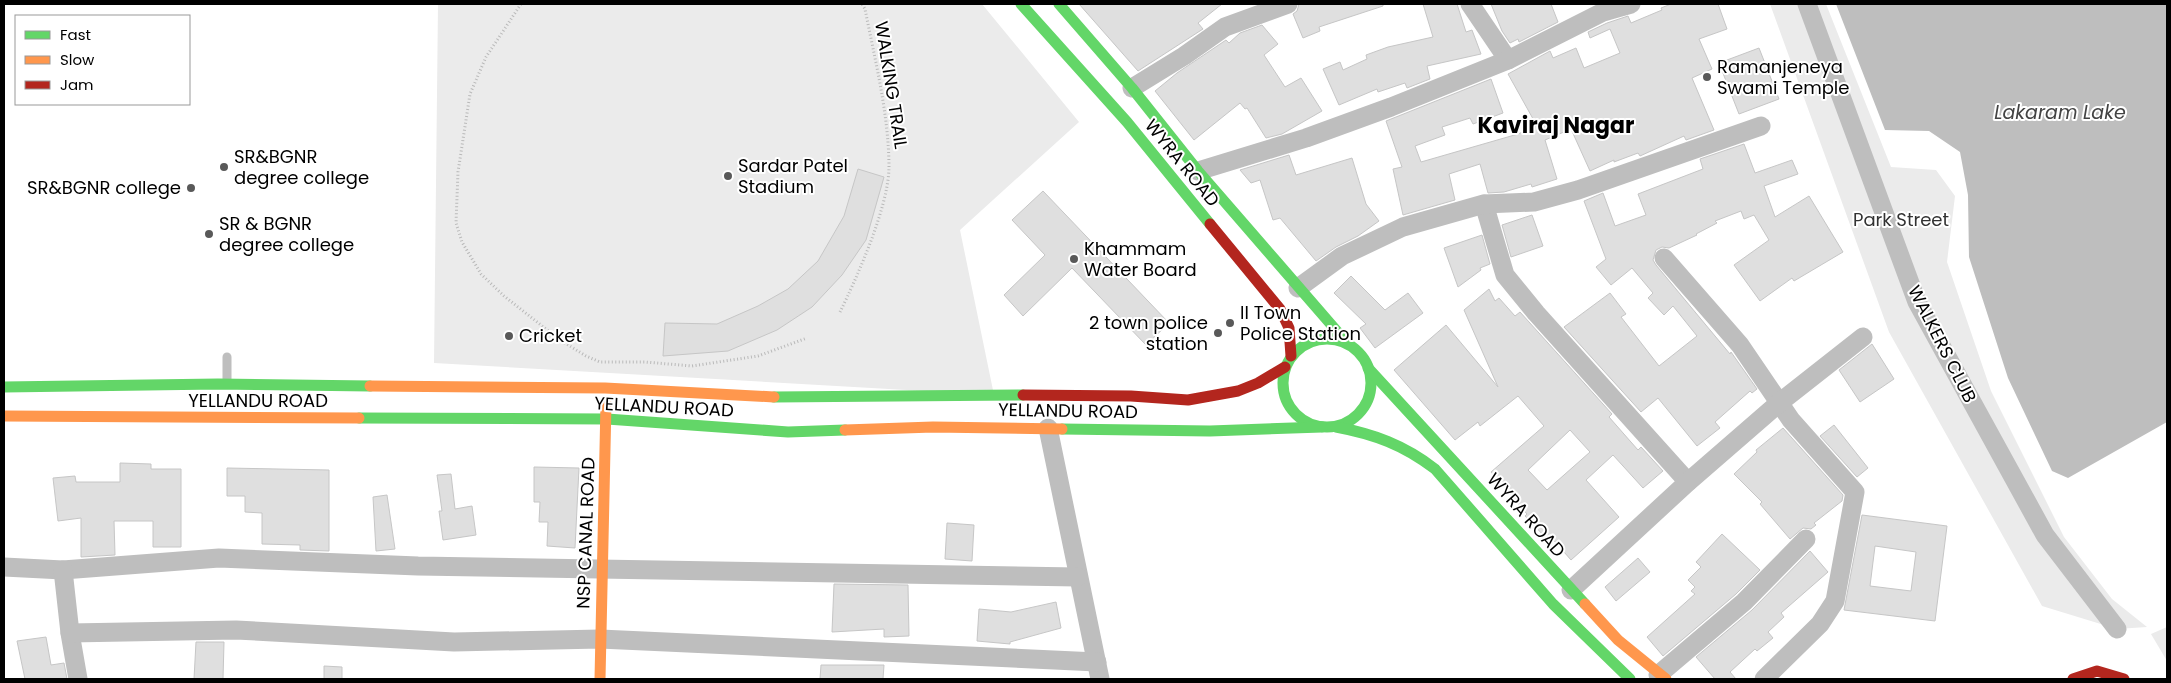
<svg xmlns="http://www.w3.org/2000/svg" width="2171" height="683" font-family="Poppins,sans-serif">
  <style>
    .green { fill: #ebebeb }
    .water { fill: #bebebe }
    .building { fill: #dfdfdf; stroke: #c6c6c6; fill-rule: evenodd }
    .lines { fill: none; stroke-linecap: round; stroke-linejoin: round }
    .path { stroke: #b9b9b9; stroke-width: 3; stroke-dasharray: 1 2.5; stroke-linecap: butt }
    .lane { stroke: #bebebe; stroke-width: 9 }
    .street { stroke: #bebebe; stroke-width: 19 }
    .fast { stroke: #63d668; stroke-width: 11 }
    .slow { stroke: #ff974d; stroke-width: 11 }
    .jam { stroke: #b3261e; stroke-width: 11 }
    .poi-dot { fill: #595959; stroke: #fff; stroke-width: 2 }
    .labels { text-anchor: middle; stroke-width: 4; stroke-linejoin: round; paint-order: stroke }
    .poi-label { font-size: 18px; fill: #000; stroke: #fff; text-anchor: start }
    .street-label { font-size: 18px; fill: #000; stroke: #fff }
    .park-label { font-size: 18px; fill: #323232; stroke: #fff }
    .water-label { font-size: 19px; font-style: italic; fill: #434343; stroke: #fff }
    .district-label { font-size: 22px; font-weight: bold; fill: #000; stroke: #fff }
  </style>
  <rect width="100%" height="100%" fill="#fff"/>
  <g class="green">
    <polygon points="438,4 982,4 1079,122 960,230 994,395 434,363"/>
    <polygon points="1770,4 1826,4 1891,167 1936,170 1955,196 1947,262 1991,391 2064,537 2112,599 2147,627 2117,629 2042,606 1889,332"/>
    <polygon points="2167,627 2167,661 2151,634"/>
  </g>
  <polygon class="water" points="1836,4 2167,4 2167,422 2068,478 2052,471 2008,378 1969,257 1968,195 1960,152 1929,131 1885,130"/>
  <g class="building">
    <polygon points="1079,4 1222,4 1198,23 1203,29 1138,71"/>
    <polygon points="1299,4 1383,4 1383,6 1319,27 1320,31 1303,38 1293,14 1297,11"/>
    <polygon points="1423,4 1457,4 1466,32 1472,30 1481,54 1427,66 1430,79 1407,88 1405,83 1378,92 1377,89 1339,105 1323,69 1340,62 1343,70 1367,59 1366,55 1388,47 1433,37"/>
    <polygon points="1491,4 1551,4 1558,22 1519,42 1518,39 1510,43 1502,31"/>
    <polygon points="1671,4 1718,4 1727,29 1699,39 1712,69 1692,78 1714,130 1686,140 1684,136 1640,156 1638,153 1614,162 1614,160 1590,171 1571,129 1545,140 1557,179 1532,187 1531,184 1504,192 1488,193 1480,164 1449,174 1455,200 1403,215 1393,169 1402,167 1386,121 1491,79 1503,113 1473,124 1470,118 1442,127 1445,135 1415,146 1421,162 1518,134 1537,126 1508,74 1550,51 1553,58 1576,48 1584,68 1620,53 1610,29 1590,38 1588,32 1607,23 1628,16 1631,23 1662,10 1661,8"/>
    <polygon points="1262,25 1278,44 1264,55 1285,87 1301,78 1322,111 1282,134 1266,138 1247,108 1245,109 1240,103 1194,140 1155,91 1177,73 1226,40 1229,43 1240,33"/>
    <polygon points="1759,48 1779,99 1739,114 1719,63"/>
    <polygon points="1744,144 1755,173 1792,160 1798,174 1764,186 1775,217 1809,196 1843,252 1794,281 1792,278 1760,301 1734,265 1769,240 1754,215 1744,219 1741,211 1715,221 1717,223 1696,234 1697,235 1669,248 1662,247 1656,250 1653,260 1656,265 1730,354 1731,352 1757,389 1752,393 1750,391 1715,422 1720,428 1697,446 1658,398 1641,412 1564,327 1610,293 1626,314 1621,317 1659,366 1697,336 1673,306 1664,315 1648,298 1653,293 1632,268 1611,285 1596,267 1606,259 1584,201 1603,193 1615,226 1646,215 1638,194 1703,169 1700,159"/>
    <polygon points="1289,155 1296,175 1352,158 1366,204 1379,221 1358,236 1336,247 1316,261 1280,218 1273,220 1260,180 1251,183 1240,170"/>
    <polygon points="858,169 884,177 866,240 842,275 812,307 777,330 728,351 663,356 665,323 717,324 758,306 788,289 818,261 844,216"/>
    <polygon points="1043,191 1169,323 1146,345 1072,268 1023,316 1004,295 1045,255 1012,220"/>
    <polygon points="1532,215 1543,246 1511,257 1502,225"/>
    <polygon points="1482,235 1490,264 1480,268 1481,270 1458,287 1444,248"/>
    <polygon points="1351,276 1385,310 1408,293 1423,313 1375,348 1360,328 1366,324 1334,293"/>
    <path d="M1489 289 1495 301 1499 298 1515 316 1520 312 1612 414 1609 417 1638 450 1641 447 1663 471 1643 488 1613 455 1586 480 1619 517 1571 560 1550 536 1547 539 1525 516 1527 514 1491 472 1544 426 1518 396 1480 426 1478 422 1455 440 1394 370 1446 325 1498 387 1464 310ZM1570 430 1590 452 1547 490 1528 470Z"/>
    <polygon points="1872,344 1894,379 1860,402 1839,370"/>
    <polygon points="1834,425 1868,468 1857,477 1820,436"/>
    <polygon points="1783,428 1843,495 1842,501 1814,523 1816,525 1811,529 1803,528 1790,539 1760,504 1762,502 1734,474 1757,452 1756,450"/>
    <polygon points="120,463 151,464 151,469 181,469 181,547 153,547 153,521 114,521 115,555 81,557 81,518 58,521 53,478 75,476 76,482 120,482"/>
    <polygon points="534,467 579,468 575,548 547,546 548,522 539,522 540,502 534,502"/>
    <polygon points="227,468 329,470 329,551 300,550 300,545 262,544 262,513 245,512 245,496 227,496"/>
    <polygon points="451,474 455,509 472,506 476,535 443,540 439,511 442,511 437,475"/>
    <polygon points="387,495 395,549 376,551 373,497"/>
    <path d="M1862 515 1947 526 1935 621 1844 610ZM1875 546 1916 552 1911 591 1870 586Z"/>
    <polygon points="947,523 974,525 972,561 945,559"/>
    <polygon points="1722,534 1760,570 1736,594 1663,656 1647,637 1695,594 1691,591 1695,587 1688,580 1701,567 1696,562"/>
    <polygon points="1810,551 1828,572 1781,613 1784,617 1768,632 1773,638 1757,651 1755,649 1730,672 1736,679 1715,679 1696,657 1752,610"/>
    <polygon points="1638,558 1650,572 1616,601 1605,587"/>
    <polygon points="834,584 908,585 909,636 884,637 884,629 832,632"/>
    <polygon points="1056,602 1061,628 1010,642 1010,644 977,641 979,609 1011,612"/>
    <polygon points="46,637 51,665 64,663 67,679 25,679 17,641"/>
    <polygon points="196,642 224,642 223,679 194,679"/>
    <polygon points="821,665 884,665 883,679 820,679"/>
    <polygon points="324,666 342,667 342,679 324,679"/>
  </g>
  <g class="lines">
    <g class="path">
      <polyline points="521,4 486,57 470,94 458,172 456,223 462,242 481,274 504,296 560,340 586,356 600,362 645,362 692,366 758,356 807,338"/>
      <path d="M840 312C858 275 888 208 889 168 889 115 875 60 865 9L862 4"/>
    </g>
    <polyline class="lane" points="227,382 227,357"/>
    <g class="street">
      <polyline points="1470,4 1508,60"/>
      <polyline points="1807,4 1917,302 2045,535 2117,629"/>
      <polyline points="1132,88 1184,56 1225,27 1288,4"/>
      <polyline points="1198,171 1306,138 1391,107 1508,60 1603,12 1631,4"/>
      <polyline points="1484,204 1505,275 1536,313 1688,482"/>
      <polyline points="1664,258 1740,345 1791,420 1855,492 1835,601 1820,624 1764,679"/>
      <polyline points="1298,288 1342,256 1403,227 1484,204 1534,202 1578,190 1761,126"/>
      <polyline points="1048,428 1100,679"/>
      <polyline points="4,567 63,570 219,558 418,566 1078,577"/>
      <polyline points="63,570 70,633 78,679"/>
      <polyline points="1571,590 1688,482 1779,403 1863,337"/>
      <polyline points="70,633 236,630 454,642 600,639 1097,662"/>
      <polyline points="1658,675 1744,602 1806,539"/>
    </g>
    <g class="fast">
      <polyline points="1021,4 1127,122 1210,224"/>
      <polyline points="1059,4 1132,88 1198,171 1348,344"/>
      <circle cx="1327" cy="383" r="44"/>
      <polyline points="1368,368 1585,604"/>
      <polyline points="4,387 218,384 370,386"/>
      <polyline points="774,397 1023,395"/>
      <polyline points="359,418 607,419 788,432 845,430"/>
      <path d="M1336 427C1374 434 1404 445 1435 469L1553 604 1630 679"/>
      <polyline points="1062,429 1210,431 1322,427"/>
    </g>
    <g class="slow">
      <polyline points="370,386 605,388 774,397"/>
      <polyline points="4,416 359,418"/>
      <polyline points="845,430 933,427 1062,429"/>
      <polyline points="1585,604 1618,640 1666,679"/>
      <polyline points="600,679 606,403"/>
    </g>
    <g class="jam">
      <polyline points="1210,224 1280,309 1289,328 1291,356"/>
      <polyline points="1023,395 1131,396 1188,400 1238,391 1258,383 1285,367"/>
      <polyline points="2073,679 2097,671 2124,679"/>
    </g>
  </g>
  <g class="poi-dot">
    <circle cx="1707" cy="77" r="5"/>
    <circle cx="224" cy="167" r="5"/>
    <circle cx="728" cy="176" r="5"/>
    <circle cx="191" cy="188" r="5"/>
    <circle cx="209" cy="234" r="5"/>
    <circle cx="1074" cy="259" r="5"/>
    <circle cx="1230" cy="323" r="5"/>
    <circle cx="1218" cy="333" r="5"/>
    <circle cx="509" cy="336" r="5"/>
  </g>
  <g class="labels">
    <g class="poi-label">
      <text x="1717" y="73">Ramanjeneya<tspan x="1717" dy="21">Swami Temple</tspan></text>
      <text x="234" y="163">SR&amp;BGNR<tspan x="234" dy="21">degree college</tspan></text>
      <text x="738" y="172">Sardar Patel<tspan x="738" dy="21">Stadium</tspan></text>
      <text x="181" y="194" text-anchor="end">SR&amp;BGNR college</text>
      <text x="219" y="230">SR &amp; BGNR<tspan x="219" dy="21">degree college</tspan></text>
      <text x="1084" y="255">Khammam<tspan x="1084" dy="21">Water Board</tspan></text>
      <text x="1240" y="319">II Town<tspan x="1240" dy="21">Police Station</tspan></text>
      <text x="1208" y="329" text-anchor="end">2 town police<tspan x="1208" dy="21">station</tspan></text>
      <text x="519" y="342">Cricket</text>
    </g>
    <g class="street-label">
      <text transform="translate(891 85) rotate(81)" y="6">WALKING TRAIL</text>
      <text transform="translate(1182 163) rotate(51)" y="6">WYRA ROAD</text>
      <text transform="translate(1942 344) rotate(63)" y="6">WALKERS CLUB</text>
      <text x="258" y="407">YELLANDU ROAD</text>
      <text transform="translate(664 407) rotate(3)" y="6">YELLANDU ROAD</text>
      <text transform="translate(1068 411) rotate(1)" y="6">YELLANDU ROAD</text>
      <text transform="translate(1526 515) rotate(48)" y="6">WYRA ROAD</text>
      <text transform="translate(586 533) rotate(-88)" y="6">NSP CANAL ROAD</text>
    </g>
    <g class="park-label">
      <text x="1901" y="226">Park Street</text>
    </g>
    <g class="water-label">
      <text x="2060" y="119">Lakaram Lake</text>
    </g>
    <g class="district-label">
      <text x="1556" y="133">Kaviraj Nagar</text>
    </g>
  </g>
  <rect width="2171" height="683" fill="none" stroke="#000000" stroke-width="10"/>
  <rect x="15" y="15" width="175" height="90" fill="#ffffff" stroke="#999999"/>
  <rect x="25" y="31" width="25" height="8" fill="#63d668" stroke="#999999"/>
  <text x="60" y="40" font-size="15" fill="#000000">Fast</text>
  <rect x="25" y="56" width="25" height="8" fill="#ff974d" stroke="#999999"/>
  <text x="60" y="65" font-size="15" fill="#000000">Slow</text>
  <rect x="25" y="81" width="25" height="8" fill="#b3261e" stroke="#999999"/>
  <text x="60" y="90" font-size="15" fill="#000000">Jam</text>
</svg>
